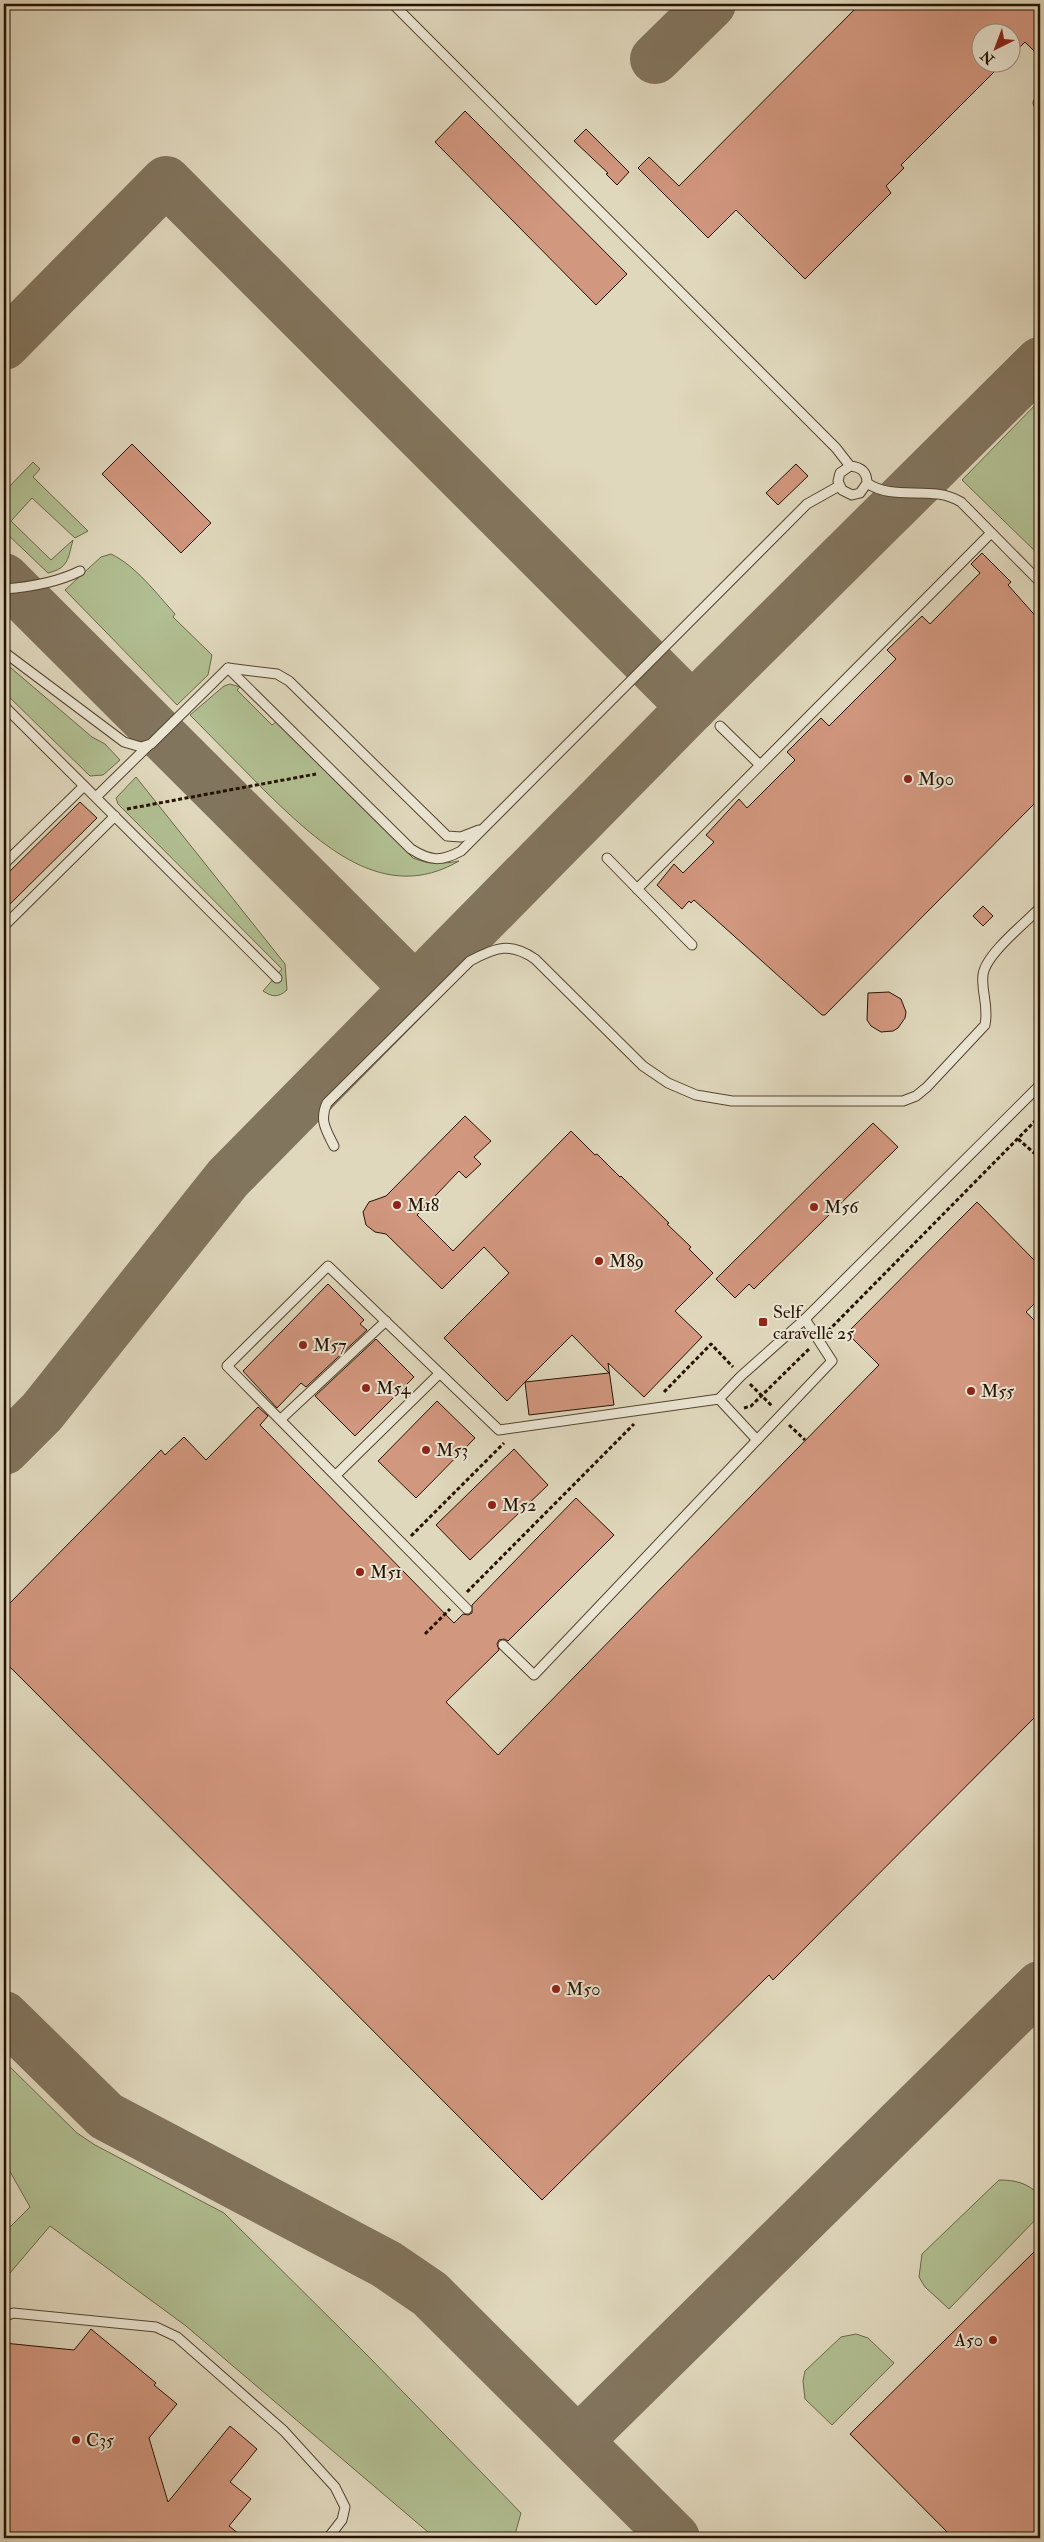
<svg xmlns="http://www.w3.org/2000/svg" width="1044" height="2542" viewBox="0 0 1044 2542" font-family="'IM FELL Double Pica',serif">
  <rect width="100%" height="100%" fill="#e0d8bd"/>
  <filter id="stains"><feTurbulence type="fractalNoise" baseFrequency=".004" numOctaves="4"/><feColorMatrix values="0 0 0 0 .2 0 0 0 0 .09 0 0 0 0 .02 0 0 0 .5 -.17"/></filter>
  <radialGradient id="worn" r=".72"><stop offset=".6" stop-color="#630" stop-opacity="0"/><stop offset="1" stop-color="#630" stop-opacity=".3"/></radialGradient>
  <g fill="#b1bf92" stroke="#6b6849">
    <polygon points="1040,400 1040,556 962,480"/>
    <path d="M33,462L40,469L33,477L88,531L75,538L32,498L11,521L51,560L73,540C68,558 69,568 48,573L4,531V492Z"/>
    <path d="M111,554C136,566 156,593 175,614L173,617L212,655L208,675L177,705L65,590L101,557Z"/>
    <polygon points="4,662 92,737 105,744 120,760 103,775 90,776 4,692"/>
    <path d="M230,684L240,687L237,690L272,725L276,722L413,858C430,865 442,864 459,861C384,905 320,844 268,794C242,768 216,741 190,715L224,686Z"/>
    <path d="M136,777L285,964L287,990C278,998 272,997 263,991L282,969L118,804L116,798Z"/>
    <polygon points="4,2061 77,2133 95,2145 224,2213 367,2355 521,2513 514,2538 435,2538 186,2326 50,2226 4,2280 4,2233 30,2207 4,2161"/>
    <path d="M999,2180C1016,2180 1027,2183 1040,2195V2215L949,2309L925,2287L919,2277L922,2254Z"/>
    <polygon points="856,2334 868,2338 894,2363 832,2425 805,2399 803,2381 805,2371 841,2337"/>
  </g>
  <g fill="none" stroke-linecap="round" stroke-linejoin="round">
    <g stroke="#82755e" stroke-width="50">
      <polyline points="655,59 711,4"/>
      <polyline points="4,345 166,181 692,707"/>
      <polyline points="4,578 415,988"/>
      <polyline points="4,1450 42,1412 228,1178 692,707 1040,362"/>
      <polyline points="4,2016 106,2116 386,2264 430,2294 675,2538"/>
      <polyline points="578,2441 1040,1986"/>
    </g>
  </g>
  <g fill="#d2977f" stroke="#251200" fill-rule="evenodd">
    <polygon points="860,4 1040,4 1040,57 1025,42 1012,55 1012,32 982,32 982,62 1004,62 901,165 904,168 886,186 891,193 805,279 736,210 708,238 638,168 649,157 679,186"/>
    <polygon points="465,111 627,274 596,305 435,142"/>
    <polygon points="586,129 629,172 617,185 606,174 608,173 574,141"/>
    <polygon points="132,444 211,523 181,553 102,474"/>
    <polygon points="796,464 808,476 778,505 766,493"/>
    <polygon points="982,553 1011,582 1008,585 1040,621 1040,798 825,1015 822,1015 694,900 691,903 689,901 682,909 657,885 674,864 683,873 714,842 706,835 739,799 747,808 795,760 787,752 821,718 829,726 896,659 887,650 922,616 930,624 980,573 971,564"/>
    <polygon points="80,802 97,818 4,910 4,877"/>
    <polygon points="983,906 993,916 983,926 973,916"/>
    <polygon points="889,992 901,999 906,1012 905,1018 898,1028 893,1031 881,1032 871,1026 867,1020 868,993"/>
    <path d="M465,1116L491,1141L474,1157L481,1164L466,1178L459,1171L417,1215L453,1251L571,1131L595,1155L597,1154L620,1177L621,1176L669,1223L667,1224L691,1247L689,1249L713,1273L675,1311L702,1337L644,1397L608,1363L614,1405L529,1415L525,1382L507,1401L444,1338L509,1273L484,1247L442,1289L386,1234L375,1232L366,1225L363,1212L369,1202L386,1196ZM572,1335L609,1373L525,1382Z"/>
    <polygon points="873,1123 898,1147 754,1289 749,1284 735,1298 716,1279"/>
    <polygon points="977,1202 1040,1266 1040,1298 1026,1312 1040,1326 1040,1712 773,1980 769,1975 542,2200 4,1661 4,1609 161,1450 165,1455 184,1437 206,1460 258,1407 268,1416 260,1425 454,1623 463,1614 468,1615 472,1613 472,1605 576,1498 614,1535 508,1641 504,1639 499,1640 497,1644 499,1650 446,1702 498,1755 879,1365 847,1333"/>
    <polygon points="328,1284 364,1320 360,1324 367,1330 306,1387 301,1383 277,1408 243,1371"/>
    <polygon points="376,1339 414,1377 355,1436 315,1396"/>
    <polygon points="437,1401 475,1438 416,1498 378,1461"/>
    <polygon points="514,1449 548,1485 470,1560 436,1525"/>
    <polygon points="1040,2246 1040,2538 953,2538 850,2434"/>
    <polygon points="91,2329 156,2383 154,2385 177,2404 149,2438 168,2502 230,2426 257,2449 230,2482 251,2499 229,2526 244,2538 4,2538 4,2343 74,2350"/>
  </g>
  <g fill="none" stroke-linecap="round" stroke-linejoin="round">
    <defs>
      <g id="lane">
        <path d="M393,4L836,448L850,466C861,467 867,472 867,483L860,493L852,495L842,490L838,481L840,473L850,466"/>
        <polyline points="1040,101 1038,103 1040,105"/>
        <path d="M867,483C894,502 932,484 961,502L1040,582"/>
        <path d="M4,589C31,587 56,583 80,571"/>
        <polyline points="4,652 124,742 141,747 151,744 228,668 277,674 289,681 447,836 461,837 479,830"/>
        <path d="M228,668L411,849C430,861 441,862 461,851L807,504L839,486"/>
        <polyline points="4,706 277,978"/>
        <polyline points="720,726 760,765"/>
        <polyline points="96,797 149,745"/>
        <polyline points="607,858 692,945"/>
        <polyline points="4,864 84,786"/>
        <polyline points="637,889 991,533"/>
        <polyline points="4,926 115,816"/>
        <path d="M334,1146C326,1130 319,1120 327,1103L470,961C496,947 510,942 535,959L643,1066L668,1083L696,1095L732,1101H903L916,1096L927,1087L985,1025C989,1005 981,992 983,975C985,955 1025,923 1040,908"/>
        <polyline points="719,1399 741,1376 805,1319 1040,1085"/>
        <polyline points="281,1419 386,1321"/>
        <polyline points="757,1440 832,1361 805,1319"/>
        <polyline points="336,1475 439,1374"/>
        <polyline points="467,1609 227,1366 328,1266 499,1430 719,1399 757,1440 534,1675 503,1645"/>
        <polyline points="4,2317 13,2313 156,2327 177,2337 284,2431 335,2487 345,2507 342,2520 328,2538"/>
      </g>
    </defs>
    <use href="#lane" stroke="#54442f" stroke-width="11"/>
    <g stroke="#251200" stroke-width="3" stroke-dasharray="4 2.5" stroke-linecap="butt">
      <polyline points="127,809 316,774"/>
      <polyline points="1018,1139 1040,1158"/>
      <polyline points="828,1331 1040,1116"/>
      <polyline points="750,1384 772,1406"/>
      <polyline points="664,1392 711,1344 733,1367"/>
      <polyline points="744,1408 751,1406 809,1349"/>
      <polyline points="789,1425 805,1440"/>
      <polyline points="411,1536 504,1443"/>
      <polyline points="467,1592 634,1424"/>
      <polyline points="425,1634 450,1609"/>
    </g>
    <use href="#lane" stroke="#ebe6d4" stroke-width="9"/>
  </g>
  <g fill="#8f2418" stroke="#ebe6d4" stroke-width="2">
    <circle cx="908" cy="779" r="5"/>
    <circle cx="397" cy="1205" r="5"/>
    <circle cx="814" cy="1207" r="5"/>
    <circle cx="599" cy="1261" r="5"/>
    <rect x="758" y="1317" width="10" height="10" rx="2.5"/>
    <circle cx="303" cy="1345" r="5"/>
    <circle cx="366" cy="1388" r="5"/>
    <circle cx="971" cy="1391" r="5"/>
    <circle cx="426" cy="1450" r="5"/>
    <circle cx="492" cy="1505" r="5"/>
    <circle cx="360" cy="1572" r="5"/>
    <circle cx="556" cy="1989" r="5"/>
    <circle cx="993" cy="2340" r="5"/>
    <circle cx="76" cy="2440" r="5"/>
  </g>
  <g text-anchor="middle" stroke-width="4" stroke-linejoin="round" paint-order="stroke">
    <g font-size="18" fill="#251200" stroke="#ebe6d4" text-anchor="start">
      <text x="918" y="785">M90</text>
      <text x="407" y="1211">M18</text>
      <text x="824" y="1213">M56</text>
      <text x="609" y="1267">M89</text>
      <text x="773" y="1318">Self<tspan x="773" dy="21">caravelle 25</tspan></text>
      <text x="313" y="1351">M57</text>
      <text x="376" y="1394">M54</text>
      <text x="981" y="1397">M55</text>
      <text x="436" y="1456">M53</text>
      <text x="502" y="1511">M52</text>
      <text x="370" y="1578">M51</text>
      <text x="566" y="1995">M50</text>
      <text x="983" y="2346" text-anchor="end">A50</text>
      <text x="86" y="2446">C35</text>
    </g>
  </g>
  <rect width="1044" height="2542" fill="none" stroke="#e0d8bd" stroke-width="20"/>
  <rect x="5" y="5" width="1034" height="2532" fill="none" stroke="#251200" stroke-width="2.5"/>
  <rect x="10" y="10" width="1024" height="2522" fill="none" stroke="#251200"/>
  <g transform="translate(996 48) rotate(222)"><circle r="24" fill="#ebe6d4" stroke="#9c917f"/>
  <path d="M0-4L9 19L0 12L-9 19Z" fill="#8f2418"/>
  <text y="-8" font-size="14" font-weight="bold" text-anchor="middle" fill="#251200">N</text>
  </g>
  <rect width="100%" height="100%" filter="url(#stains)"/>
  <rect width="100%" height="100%" fill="url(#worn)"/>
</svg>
